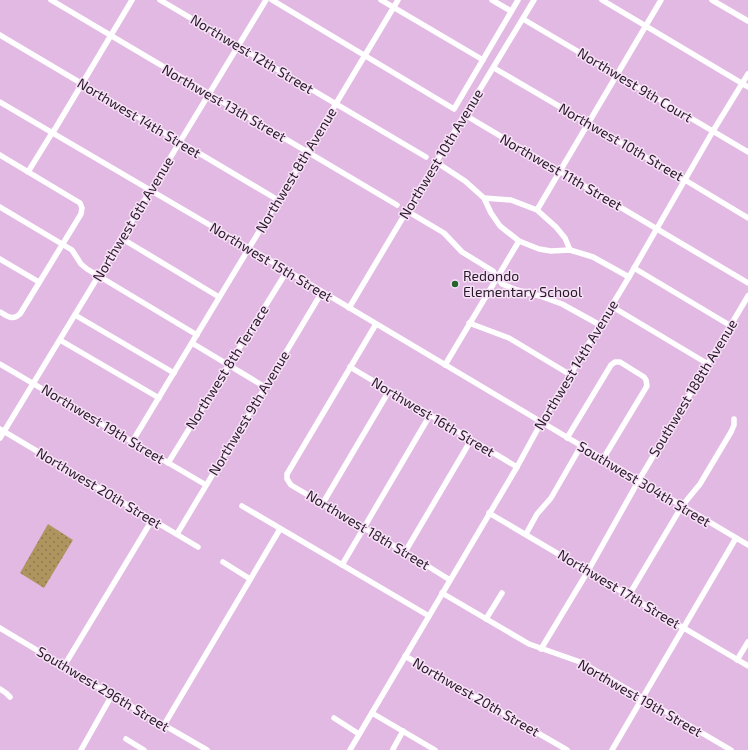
<svg xmlns="http://www.w3.org/2000/svg" width="748" height="750" viewBox="0 0 748 750" font-family="'Exo 2',sans-serif">
  <defs>
    <pattern id="grass-dots" width="8" height="8" patternUnits="userSpaceOnUse"><rect width="8" height="8" fill="#ae9560"/><path d="M2 2h.1M6 6h.1" fill="none" stroke="#8e794f" stroke-width="1.8" stroke-linecap="round"/></pattern>
  </defs>
  <rect width="100%" height="100%" fill="#e2b9e3"/>
  <polygon fill="url(#grass-dots)" points="48,524 73,540 44,588 20,573"/>
  <g fill="none" stroke-linecap="round" stroke-linejoin="round">
    <g stroke="#fff" stroke-width="5.5">
      <polyline points="51,0 397,205"/>
      <polyline points="160,0 426,157"/>
      <polyline points="272,0 454,109 518,0"/>
      <polyline points="381,0 483,60"/>
      <polyline points="492,0 511,11"/>
      <polyline points="602,0 748,87"/>
      <polyline points="712,0 748,21"/>
      <polyline points="523,19 748,152"/>
      <polyline points="0,35 278,200"/>
      <polyline points="494,68 685,180 748,218"/>
      <polyline points="0,102 249,248 748,545"/>
      <polyline points="465,115 748,283"/>
      <path d="M0,155L80,203L82,208L81,214L20,314C12,321 8,316 0,312"/>
      <polyline points="436,162 465,181 484,198 491,213 500,226 519,241 539,249 551,251 570,250 593,257 629,277"/>
      <polyline points="28,172 52,133 55,129 132,0"/>
      <polyline points="484,198 511,200 537,210 556,227 565,238 570,250"/>
      <polyline points="0,207 72,250 81,264 87,269 197,335"/>
      <polyline points="537,210 661,0"/>
      <polyline points="407,211 444,233 462,252 493,271 502,284 517,290 540,296 562,304 600,325"/>
      <polyline points="121,238 219,297"/>
      <polyline points="0,259 39,282"/>
      <polyline points="634,268 731,326"/>
      <polyline points="611,306 708,364"/>
      <polyline points="349,308 436,162 534,0"/>
      <polyline points="75,315 174,373"/>
      <polyline points="469,323 509,338 569,374"/>
      <polyline points="376,324 287,474 287,479 291,485 405,552 450,580"/>
      <polyline points="60,340 159,398"/>
      <polyline points="192,343 265,387"/>
      <polyline points="0,364 206,485"/>
      <polyline points="445,365 519,241"/>
      <polyline points="350,367 517,467"/>
      <polyline points="0,429 198,547"/>
      <polyline points="0,438 266,0"/>
      <polyline points="567,438 611,365 615,362 620,362 644,377 646,380 647,386 603,459"/>
      <polyline points="132,442 307,152 398,0"/>
      <polyline points="168,463 287,271"/>
      <polyline points="323,503 389,391"/>
      <polyline points="242,506 429,616"/>
      <polyline points="489,513 748,666"/>
      <polyline points="177,534 322,292"/>
      <polyline points="526,534 537,514 551,498 581,446"/>
      <polyline points="405,552 471,440"/>
      <polyline points="223,562 250,579"/>
      <polyline points="342,565 430,415"/>
      <polyline points="442,593 529,644 583,663 731,750"/>
      <polyline points="629,595 682,506 700,484 731,432 734,425 734,419"/>
      <polyline points="486,619 502,593"/>
      <polyline points="0,628 112,695 207,750"/>
      <polyline points="541,649 588,571 639,480 748,296"/>
      <polyline points="405,656 567,750"/>
      <polyline points="737,660 748,642"/>
      <polyline points="64,666 152,520"/>
      <polyline points="0,689 6,693 10,697"/>
      <polyline points="372,713 435,750"/>
      <polyline points="334,718 359,734"/>
      <polyline points="164,725 280,529"/>
      <polyline points="126,739 144,750"/>
      <polyline points="393,749 403,731"/>
      <polyline points="81,750 112,695"/>
      <polyline points="350,750 517,467 541,423 629,277 713,131 748,74"/>
      <polyline points="612,750 736,538"/>
    </g>
  </g>
  <circle fill="#27652e" stroke="#f7e2f7" stroke-width="1.5" cx="455" cy="284" r="4"/>
  <g text-anchor="middle" stroke-width="3" stroke-linejoin="round" paint-order="stroke">
    <g font-size="14" fill="#271827" stroke="#f7e2f7">
      <text transform="translate(252 54) rotate(31)" y="5">Northwest 12th Street</text>
      <text transform="translate(635 85) rotate(31)" y="5">Northwest 9th Court</text>
      <text transform="translate(224 103) rotate(30)" y="5">Northwest 13th Street</text>
      <text transform="translate(139 118) rotate(31)" y="5">Northwest 14th Street</text>
      <text transform="translate(621 142) rotate(30)" y="5">Northwest 10th Street</text>
      <text transform="translate(441 154) rotate(-59)" y="5">Northwest 10th Avenue</text>
      <text transform="translate(296 170) rotate(-59)" y="5">Northwest 8th Avenue</text>
      <text transform="translate(561 172) rotate(30)" y="5">Northwest 11th Street</text>
      <text transform="translate(133 219) rotate(-59)" y="5">Northwest 6th Avenue</text>
      <text transform="translate(271 262) rotate(31)" y="5">Northwest 15th Street</text>
      <text transform="translate(576 365) rotate(-59)" y="5">Northwest 14th Avenue</text>
      <text transform="translate(227 367) rotate(-58)" y="5">Northwest 8th Terrace</text>
      <text transform="translate(693 388) rotate(-59)" y="5">Southwest 188th Avenue</text>
      <text transform="translate(249 413) rotate(-59)" y="5">Northwest 9th Avenue</text>
      <text transform="translate(433 417) rotate(31)" y="5">Northwest 16th Street</text>
      <text transform="translate(103 424) rotate(31)" y="5">Northwest 19th Street</text>
      <text transform="translate(644 484) rotate(31)" y="5">Southwest 304th Street</text>
      <text transform="translate(99 488) rotate(31)" y="5">Northwest 20th Street</text>
      <text transform="translate(368 530) rotate(31)" y="5">Northwest 18th Street</text>
      <text transform="translate(619 589) rotate(31)" y="5">Northwest 17th Street</text>
      <text transform="translate(103 689) rotate(31)" y="5">Southwest 296th Street</text>
      <text transform="translate(476 697) rotate(30)" y="5">Northwest 20th Street</text>
      <text transform="translate(640 698) rotate(30)" y="5">Northwest 19th Street</text>
    </g>
    <g font-size="14" fill="#271827" stroke="#f7e2f7" text-anchor="start">
      <text x="463" y="281">Redondo<tspan x="463" dy="16">Elementary School</tspan></text>
    </g>
  </g>
</svg>
